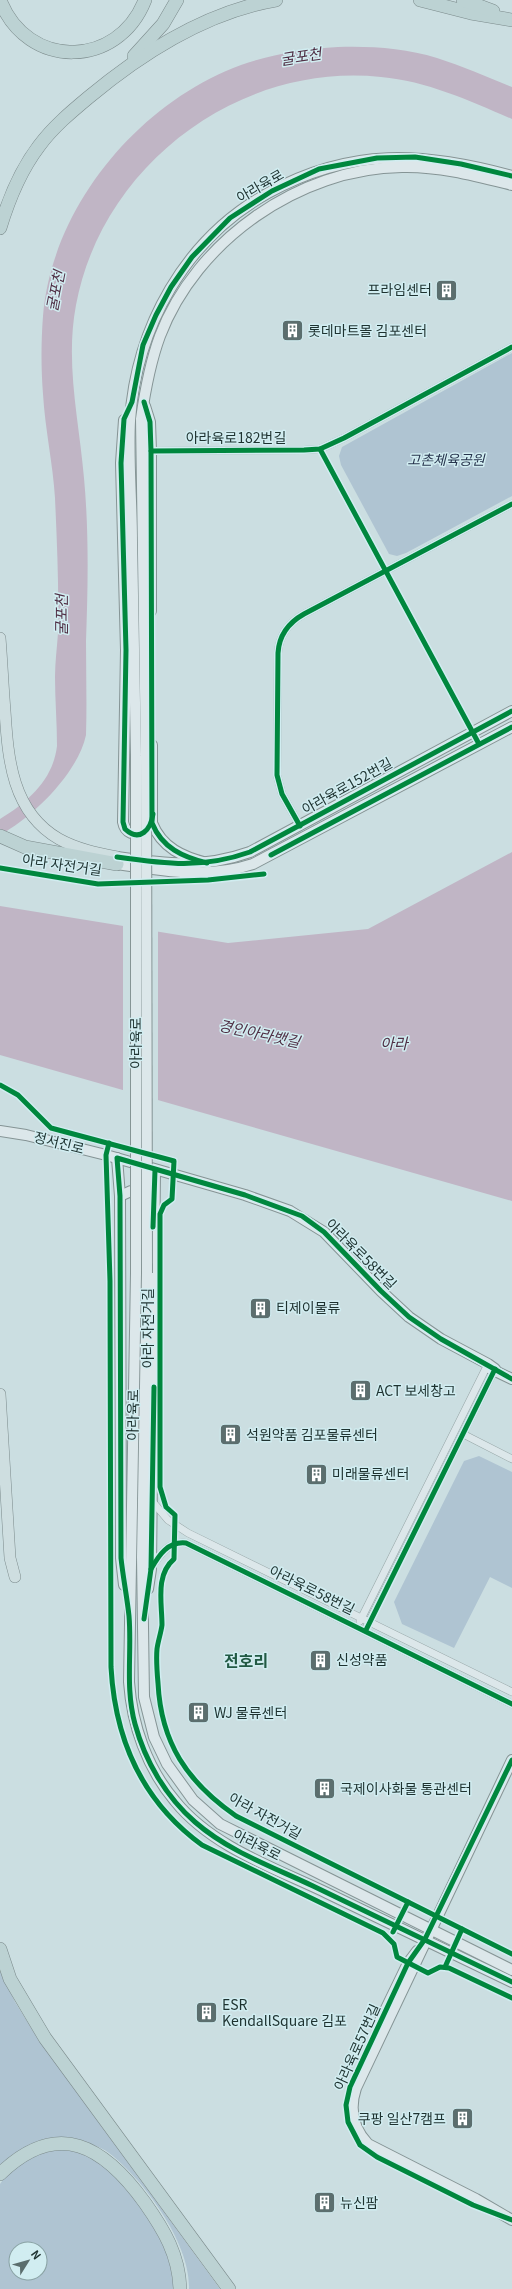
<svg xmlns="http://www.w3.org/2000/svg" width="512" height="2289" viewBox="0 0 512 2289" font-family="Georgia,'Noto Sans KR',serif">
  <rect width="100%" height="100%" fill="#cbdee1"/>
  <g fill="#afc4d2" fill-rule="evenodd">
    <polygon points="512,353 512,496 406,553 397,556 389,554 341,465 339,456 342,447"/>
    <polygon points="479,1456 512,1472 512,1588 490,1577 454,1648 402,1624 394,1602 464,1461"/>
    <path d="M0,1970L15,2002L38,2039L220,2289H189C191,2244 144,2180 109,2153C100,2146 87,2143 75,2140L0,2168Z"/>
    <path d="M61,2149L85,2152L106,2164L159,2226L177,2289H0V2184L11,2169L28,2156ZM16,2249H40V2273H16Z"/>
  </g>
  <g fill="#c0b5c5">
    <path d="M338,47C371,46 405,48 437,58C462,66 487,77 512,87V119C470,101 427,81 381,77C239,62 102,165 76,305C65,363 79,420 84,478C89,532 88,587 86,641C86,672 87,704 86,735C78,773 33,817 0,835V819C28,802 53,780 57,746C57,723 55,700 55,677C55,662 57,648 58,633C59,588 57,543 55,498C53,464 45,429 43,394C41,369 41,342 43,316C52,207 138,103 241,65C272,54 305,49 338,47Z"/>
    <polygon points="512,852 512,1201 0,1055 0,906 228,943 368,929"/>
  </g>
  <polygon fill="#cbdee1" points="123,924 158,929 158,1102 123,1092"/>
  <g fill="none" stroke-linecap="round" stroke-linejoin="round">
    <defs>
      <g id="street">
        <polyline points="151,451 304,450 320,449 344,438 512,347"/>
        <path d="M300,826L282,794L277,775L278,653C279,635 288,623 304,614L512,504"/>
        <polyline points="463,1434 512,1459"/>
        <polyline points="152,1501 168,1520 188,1533 512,1692"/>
        <path d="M152,1567C160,1554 169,1541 186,1543L512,1704"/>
        <polyline points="360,1621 488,1364"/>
        <polyline points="367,1626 495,1369"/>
      </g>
      <g id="secondary">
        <polyline points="145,406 150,422 151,451 151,611"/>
        <path d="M124,420L121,463L126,650L123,822C125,833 134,836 144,832"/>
        <path d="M152,745V823C162,848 183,857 207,863"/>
        <path d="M146,755L141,419C145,391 150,363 160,336C196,241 299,168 402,167C439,166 476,176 512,185"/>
        <path d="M136,756C134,684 133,613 132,542C132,502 128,461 130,421C136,327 185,239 268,193C351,147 424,152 512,176"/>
        <path d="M117,857C166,864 202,869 250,852L512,711"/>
        <path d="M117,864C164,871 208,879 253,864L512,727"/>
        <polyline points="0,1131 26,1135 106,1155 245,1195 290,1211 324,1232 381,1291 409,1317 441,1339 488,1364 495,1369"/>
        <polyline points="117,1158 120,1196 121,1558 124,1585"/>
        <polyline points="120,1196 131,1191 153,1196"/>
        <path d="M136,1273L129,1682C132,1725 147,1768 175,1801C212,1847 275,1868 327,1893C388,1922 450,1952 512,1982"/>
        <polyline points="147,1273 142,1557 144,1697 154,1737 167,1764 193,1800 220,1824 512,1970"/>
        <polyline points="489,1368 512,1379"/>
        <polyline points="148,1589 151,1569 155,1170"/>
        <path d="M512,1760L356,2088C349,2109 353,2128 368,2144L476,2199L512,2220"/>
        <polyline points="378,2025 408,1963 417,1951"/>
      </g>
      <g id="primary">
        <path d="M0,638C2,662 3,687 5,711C8,759 12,812 59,839C77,849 97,853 117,857"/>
        <polyline points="0,1394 10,1558 15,1577"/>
      </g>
      <g id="highway">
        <path d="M0,0C27,70 118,69 145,0"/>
        <polyline points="420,0 471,13 512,20"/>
        <polyline points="463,0 493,11"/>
        <polyline points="134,56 163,24 177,0"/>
        <path d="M0,228C9,198 20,171 39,146C53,127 71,112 89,97C143,52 206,12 276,0"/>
        <polyline points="0,836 25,847 117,864"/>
        <polyline points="0,1949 10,1979 45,2038 229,2289"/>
        <path d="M0,2174C58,2118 104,2146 145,2203C164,2230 179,2255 180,2289"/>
      </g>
    </defs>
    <use href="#street" stroke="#95a4a5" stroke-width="8"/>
    <use href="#secondary" stroke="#859495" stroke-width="12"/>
    <use href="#primary" stroke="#7b8a8b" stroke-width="12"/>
    <use href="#highway" stroke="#7b8a8b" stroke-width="14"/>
    <use href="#street" stroke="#dce7ea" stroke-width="7"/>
    <use href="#secondary" stroke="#dce7ea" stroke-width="10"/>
    <use href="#primary" stroke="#cedee0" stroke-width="11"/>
    <use href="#highway" stroke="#bcd2d3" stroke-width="13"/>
    <defs>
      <g id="secondary-bridge">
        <polyline points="146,755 147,1273"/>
        <polyline points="136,756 136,1273"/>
      </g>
    </defs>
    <use href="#secondary-bridge" stroke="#859495" stroke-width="12" stroke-linecap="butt"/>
    <use href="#secondary-bridge" stroke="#dce7ea" stroke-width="10"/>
    <defs>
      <g id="cycleway">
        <path d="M144,402L150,422L151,451L152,823C162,848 183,857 207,863"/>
        <polyline points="320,449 479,744"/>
        <polyline points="151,451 304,450 320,449 344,438 512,347"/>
        <path d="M153,814C151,829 140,843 125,829L123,822L126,650L121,463L124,419L132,402L143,345L156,315L171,287L192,257L230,218L272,191L319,169L377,158L415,157L461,164L512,176"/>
        <path d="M300,826L282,794L277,775L278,653C279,635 288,623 304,614L512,504"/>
        <polyline points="271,855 512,727"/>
        <path d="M117,857C166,864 202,869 250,852L512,711"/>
        <polyline points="0,868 98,884 208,880 264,874"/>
        <path d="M0,1085L18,1095L51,1128L174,1161L172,1199L164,1205L160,1214V1487L166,1507L175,1515L174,1559C155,1575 162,1603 162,1625C161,1633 158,1641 157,1649C156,1660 157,1672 158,1683C161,1743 187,1782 236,1816L408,1902"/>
        <path d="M109,1143L106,1155L110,1281L111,1667C115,1740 143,1802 202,1845L383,1933L394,1944L397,1957L428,1973L440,1967L449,1968L512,1998"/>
        <polyline points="153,1227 155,1170"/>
        <path d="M512,1379L441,1339L409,1317L381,1291L324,1232L302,1216L245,1195L117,1158L120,1196L121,1558C123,1577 127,1597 129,1616C132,1652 125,1688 135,1724C145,1761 166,1797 195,1822C228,1851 273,1867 313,1886C379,1918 446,1950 512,1982"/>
        <path d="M151,1569C159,1555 168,1541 186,1543L512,1704"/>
        <polyline points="144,1619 151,1569 154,1387"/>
        <polyline points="366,1630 495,1369"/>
        <polyline points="512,1760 425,1939 408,1963 350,2087 346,2105 348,2122 360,2145 377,2157 473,2205 512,2220"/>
        <polyline points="462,1929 512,1954"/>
        <polyline points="393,1932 408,1902 462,1929 445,1967"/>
      </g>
    </defs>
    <use href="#cycleway" stroke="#d1edf1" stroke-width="8"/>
    <use href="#cycleway" stroke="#00873e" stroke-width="5"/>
  </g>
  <defs>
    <symbol id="building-square" viewBox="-11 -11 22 22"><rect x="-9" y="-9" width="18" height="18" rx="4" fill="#5b6e6e" stroke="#d1edf1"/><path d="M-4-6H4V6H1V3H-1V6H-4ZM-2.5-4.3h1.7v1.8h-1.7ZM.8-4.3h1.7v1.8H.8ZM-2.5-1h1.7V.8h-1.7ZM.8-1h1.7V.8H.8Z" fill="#fff"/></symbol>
  </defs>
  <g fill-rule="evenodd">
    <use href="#building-square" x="434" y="278" width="25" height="25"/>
    <use href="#building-square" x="280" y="318" width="25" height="25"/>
    <use href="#building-square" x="248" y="1296" width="25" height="25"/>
    <use href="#building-square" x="348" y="1378" width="25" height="25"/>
    <use href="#building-square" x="218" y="1422" width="25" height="25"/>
    <use href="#building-square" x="304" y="1462" width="25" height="25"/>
    <use href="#building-square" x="308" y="1648" width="25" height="25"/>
    <use href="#building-square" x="186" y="1700" width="25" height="25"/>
    <use href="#building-square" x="312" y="1776" width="25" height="25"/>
    <use href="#building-square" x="194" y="2000" width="25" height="25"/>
    <use href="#building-square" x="450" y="2106" width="25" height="25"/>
    <use href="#building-square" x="312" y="2190" width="25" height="25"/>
  </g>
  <g text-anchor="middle" stroke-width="3" stroke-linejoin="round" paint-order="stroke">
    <g font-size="14" fill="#1e3230" stroke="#d1edf1">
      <text transform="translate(260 186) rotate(-30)" y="5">아라육로</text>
      <text x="236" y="443">아라육로182번길</text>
      <text transform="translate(347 786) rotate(-29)" y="5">아라육로152번길</text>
      <text transform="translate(62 865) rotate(8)" y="5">아라 자전거길</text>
      <text transform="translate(136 1043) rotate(-90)" y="5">아라육로</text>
      <text transform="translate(59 1143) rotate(14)" y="5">정서진로</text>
      <text transform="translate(361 1254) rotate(45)" y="5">아라육로58번길</text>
      <text transform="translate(148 1328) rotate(-90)" y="5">아라 자전거길</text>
      <text transform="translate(133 1415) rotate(-89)" y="5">아라육로</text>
      <text transform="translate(312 1590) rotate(26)" y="5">아라육로58번길</text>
      <text transform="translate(265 1816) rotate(29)" y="5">아라 자전거길</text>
      <text transform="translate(257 1845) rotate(27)" y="5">아라육로</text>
      <text transform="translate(357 2047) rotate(-66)" y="5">아라육로57번길</text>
    </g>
    <g font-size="14" fill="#1e3230" stroke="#d1edf1" text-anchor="start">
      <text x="432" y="295" text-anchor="end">프라임센터</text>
      <text x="308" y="336">롯데마트몰 김포센터</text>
      <text x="276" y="1313">티제이물류</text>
      <text x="376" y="1396">ACT 보세창고</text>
      <text x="246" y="1440">석원약품 김포물류센터</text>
      <text x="332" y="1479">미래물류센터</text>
      <text x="336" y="1665">신성약품</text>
      <text x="214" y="1718">WJ 물류센터</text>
      <text x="340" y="1794">국제이사화물 통관센터</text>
      <text x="222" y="2010">ESR<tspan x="222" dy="16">KendallSquare 김포</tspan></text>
      <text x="446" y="2124" text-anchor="end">쿠팡 일산7캠프</text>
      <text x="340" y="2208">뉴신팜</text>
    </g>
    <g font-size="14" font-style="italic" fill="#27344d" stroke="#d1edf1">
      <text x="446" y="465">고촌체육공원</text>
    </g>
    <g font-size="15" font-style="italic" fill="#502f45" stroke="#d1edf1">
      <text transform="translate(301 57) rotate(-9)" y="5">굴포천</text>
      <text transform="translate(56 291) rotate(-79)" y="5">굴포천</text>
      <text transform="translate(62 615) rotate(-90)" y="5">굴포천</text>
      <text transform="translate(259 1034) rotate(12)" y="5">경인아라뱃길</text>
      <text x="394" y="1049">아라</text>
    </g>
    <g font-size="16" font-weight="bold" fill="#225a44" stroke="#d1edf1">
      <text x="246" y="1667">전호리</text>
    </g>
  </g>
  <g transform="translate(28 2261) rotate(53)"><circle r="19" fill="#d1edf1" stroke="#89a2a4"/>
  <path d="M0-3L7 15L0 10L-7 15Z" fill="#5b6e6e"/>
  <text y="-6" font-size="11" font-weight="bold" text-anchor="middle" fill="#1e3230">N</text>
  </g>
</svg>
